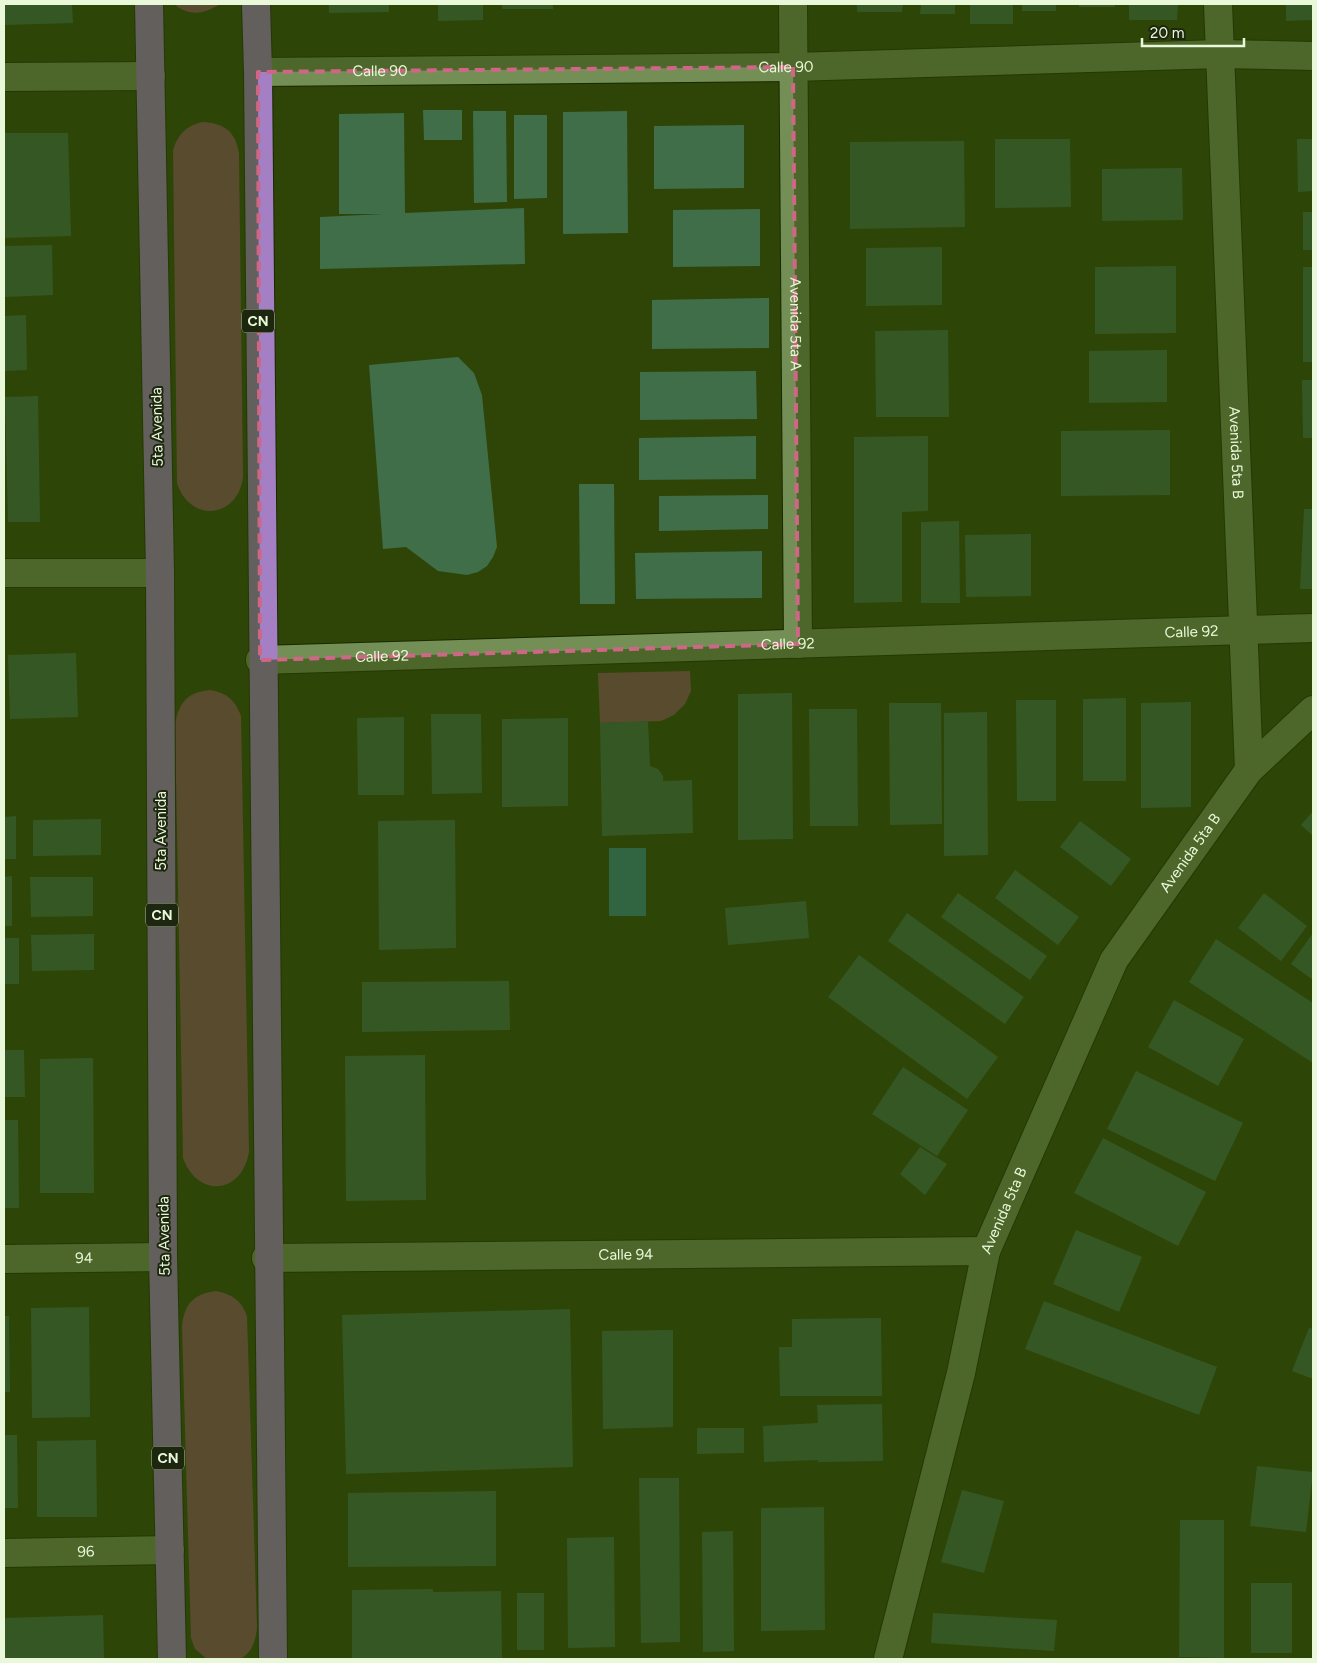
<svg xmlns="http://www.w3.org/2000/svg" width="1317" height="1663" viewBox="0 0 1317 1663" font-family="Figtree,sans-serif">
  <rect width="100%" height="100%" fill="#2e4507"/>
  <g fill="#8d535d">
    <path d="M174,4H220C205,14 189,17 174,4Z"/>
    <path d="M202,122C224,123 235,131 239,153L243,477C238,518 190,524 177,483L173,150C178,134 186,126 202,122Z"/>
    <polygon points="690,671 691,691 685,704 674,715 661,721 600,723 598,673"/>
    <path d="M210,690C227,693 235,700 241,716L249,1152C242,1194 198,1199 183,1158L175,724C179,702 188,692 210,690Z"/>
    <path d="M215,1291C232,1294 241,1300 247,1316L257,1627C256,1640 252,1653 240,1659H207L195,1649L191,1638L182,1326C184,1304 194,1294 215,1291Z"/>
  </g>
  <rect fill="#378b85" x="609" y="848" width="37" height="68"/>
  <g fill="#3f6e48">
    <polygon points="4,4 72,4 73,23 4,25"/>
    <polygon points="329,4 389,4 389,12 329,13"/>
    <polygon points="438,4 483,4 483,20 438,21"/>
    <rect x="502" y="4" width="51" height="5"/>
    <polygon points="857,4 903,4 902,12 857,12"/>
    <polygon points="921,4 955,4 955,14 920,14"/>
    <rect x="970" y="4" width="43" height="20"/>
    <rect x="1022" y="4" width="34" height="7"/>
    <rect x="1079" y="4" width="36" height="3"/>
    <polygon points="1129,4 1178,4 1177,20 1129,20"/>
    <polygon points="1286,4 1313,4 1313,20 1286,21"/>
    <polygon points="423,110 462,110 462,140 424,140"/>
    <polygon points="473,111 506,111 507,202 474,203"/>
    <polygon points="627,111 628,233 563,234 563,112"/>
    <polygon points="404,113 405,213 524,208 525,264 320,269 320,217 383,214 339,214 339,114"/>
    <polygon points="514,115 547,115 547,198 514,199"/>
    <polygon points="744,125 744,188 654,189 654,126"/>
    <polygon points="4,133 68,133 71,236 4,238"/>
    <polygon points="995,139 1070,139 1071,207 995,208"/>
    <polygon points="1297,139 1313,139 1313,191 1298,192"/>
    <polygon points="964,141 965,227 850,229 850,142"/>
    <polygon points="1182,168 1183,220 1102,221 1102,169"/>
    <polygon points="760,209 760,266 673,267 673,210"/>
    <rect x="1303" y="212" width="10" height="38"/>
    <polygon points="52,245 53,295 4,297 4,246"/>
    <polygon points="942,247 942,305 866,306 866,248"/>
    <polygon points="1176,266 1176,333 1095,334 1095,267"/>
    <rect x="1303" y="267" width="10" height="95"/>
    <polygon points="769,298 769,348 652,349 652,300"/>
    <polygon points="26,315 27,370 4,371 4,316"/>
    <polygon points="948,330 949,417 876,417 875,331"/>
    <polygon points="1167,350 1167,402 1089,403 1089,351"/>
    <polygon points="458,357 474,373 482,395 497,547 493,557 487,566 478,572 467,575 438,571 406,547 383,549 369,365"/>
    <polygon points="756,371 757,419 640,420 640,372"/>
    <polygon points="1302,380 1313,380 1313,438 1303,438"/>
    <polygon points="38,396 40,522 8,522 5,397"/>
    <polygon points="1170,430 1170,495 1061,496 1061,431"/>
    <polygon points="756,436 756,479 639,480 639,438"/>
    <polygon points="928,436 928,511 902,512 902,602 854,603 854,437"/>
    <polygon points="579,484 614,484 615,604 580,604"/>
    <polygon points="768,495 768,529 659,531 659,496"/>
    <polygon points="1304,509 1313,509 1313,589 1300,589"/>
    <polygon points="959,521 960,603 921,603 921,522"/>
    <polygon points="1031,534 1031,596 966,597 965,535"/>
    <polygon points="762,551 762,598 636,599 635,553"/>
    <polygon points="76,653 78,717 10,719 8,655"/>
    <polygon points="792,693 793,839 738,840 738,694"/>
    <polygon points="1126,698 1126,781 1083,781 1083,699"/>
    <polygon points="1016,700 1056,700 1056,801 1017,801"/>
    <polygon points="1191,702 1191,807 1141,808 1141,703"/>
    <polygon points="889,703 941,703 942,824 890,825"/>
    <polygon points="809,709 857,709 858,826 810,826"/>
    <polygon points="987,712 988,855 944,856 944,713"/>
    <polygon points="431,714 481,714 482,793 432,794"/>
    <polygon points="404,717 404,795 358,795 357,718"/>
    <polygon points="568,718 568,806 502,807 502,719"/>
    <polygon points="648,721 650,766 658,769 663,776 663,781 692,780 693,833 602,836 600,723"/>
    <polygon points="1313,811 1313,836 1301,825"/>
    <polygon points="16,816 16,859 4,859 4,817"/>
    <polygon points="101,819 101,855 33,856 33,820"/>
    <polygon points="455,820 456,948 379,950 378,821"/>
    <polygon points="1080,821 1131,859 1111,886 1060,847"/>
    <polygon points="1015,870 1079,917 1058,945 995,898"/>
    <polygon points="12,876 12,926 4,926 4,877"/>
    <polygon points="30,877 93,877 93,916 31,917"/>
    <polygon points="958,893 1047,956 1030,980 941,917"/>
    <polygon points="1264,893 1307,926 1281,961 1238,928"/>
    <polygon points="806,901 809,938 728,945 725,908"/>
    <polygon points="907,913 1024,997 1005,1024 888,941"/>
    <polygon points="1313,933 1313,980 1291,964"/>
    <polygon points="94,934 94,970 32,971 31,935"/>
    <rect x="4" y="938" width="15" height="46"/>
    <polygon points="1216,939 1313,1003 1313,1063 1189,982"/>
    <polygon points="859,955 998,1057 967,1099 828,997"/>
    <polygon points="509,981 510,1030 362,1032 362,982"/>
    <polygon points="1174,1000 1244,1039 1218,1086 1148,1047"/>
    <polygon points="4,1050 24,1050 25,1097 4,1097"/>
    <polygon points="425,1055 426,1200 346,1201 345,1056"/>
    <polygon points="93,1058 94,1193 40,1193 40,1059"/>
    <polygon points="903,1067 968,1110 937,1156 872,1114"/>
    <polygon points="1136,1071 1243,1123 1215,1181 1107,1129"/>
    <polygon points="4,1120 18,1120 19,1208 4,1208"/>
    <polygon points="1103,1138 1206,1192 1178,1246 1074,1193"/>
    <polygon points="920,1147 947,1164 925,1195 900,1174"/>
    <polygon points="1076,1230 1142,1257 1119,1312 1053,1284"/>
    <polygon points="1044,1301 1217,1367 1199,1415 1025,1349"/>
    <polygon points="89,1307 90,1417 32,1418 31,1308"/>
    <polygon points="570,1309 573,1467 346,1474 342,1315"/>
    <polygon points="4,1316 9,1316 10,1392 4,1392"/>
    <polygon points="881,1318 882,1396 780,1396 779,1347 792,1347 792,1319"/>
    <polygon points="1309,1328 1313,1329 1313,1379 1292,1371"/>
    <polygon points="673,1330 673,1427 603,1429 602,1331"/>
    <polygon points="882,1404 883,1461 818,1462 818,1460 764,1462 763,1426 818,1423 817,1405"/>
    <polygon points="697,1428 744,1428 744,1453 697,1454"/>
    <polygon points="4,1435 17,1435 18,1508 4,1508"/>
    <polygon points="96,1440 97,1517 37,1517 37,1441"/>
    <polygon points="1257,1466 1313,1472 1306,1532 1250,1526"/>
    <polygon points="639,1478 679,1478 680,1642 641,1643"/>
    <polygon points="962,1490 1004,1501 984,1573 941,1562"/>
    <polygon points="496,1491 496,1566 348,1567 348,1493"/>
    <polygon points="824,1507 825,1630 761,1631 761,1508"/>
    <polygon points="1180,1520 1224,1520 1224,1658 1179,1657"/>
    <polygon points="733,1531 734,1651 703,1652 702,1532"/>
    <polygon points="614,1537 615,1647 568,1648 567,1538"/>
    <rect x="1251" y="1583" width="41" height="70"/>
    <polygon points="433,1589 433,1592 501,1591 502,1658 352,1659 352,1590"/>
    <rect x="517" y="1593" width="27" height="57"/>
    <polygon points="933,1613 1057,1620 1054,1651 931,1643"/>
    <polygon points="103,1615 104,1659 4,1659 4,1618"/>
  </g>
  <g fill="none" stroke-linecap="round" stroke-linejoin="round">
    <defs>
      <g id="minor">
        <path id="s1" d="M793,4L798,644"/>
        <path id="s2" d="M1218,4L1249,770"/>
        <path id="s3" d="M258,72L793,67L1220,54L1313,56"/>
        <polyline points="4,77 151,76"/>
        <polyline points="4,573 160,573"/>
        <path id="s4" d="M260,660L1313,628"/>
        <path id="s5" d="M266,1258L986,1251"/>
        <path id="s6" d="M4,1259L163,1257"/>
        <path id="s7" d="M4,1553L170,1550"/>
        <path id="s8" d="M888,1659L961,1373L986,1251L1114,960L1249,770L1313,710"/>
      </g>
      <g id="highway">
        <polyline points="149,4 160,573 163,1257 172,1659"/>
        <path d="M256,4L258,72C259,601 263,1130 273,1659"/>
      </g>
    </defs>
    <use href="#minor" stroke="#192900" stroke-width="30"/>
    <use href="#highway" stroke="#192900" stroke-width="30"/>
    <use href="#minor" stroke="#748f55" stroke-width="28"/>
    <use href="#highway" stroke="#a47fc3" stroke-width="28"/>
  </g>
  <path d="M0 0H1317V1663H0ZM793,67L798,644L260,660L258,72Z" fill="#2e4507" fill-opacity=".55" fill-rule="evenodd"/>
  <path fill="none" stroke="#d06687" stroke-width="4" stroke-dasharray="10 6" stroke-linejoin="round" d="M793,67L798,644L260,660L258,72Z"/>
  <g text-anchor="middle" stroke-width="4" stroke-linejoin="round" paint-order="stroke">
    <g fill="#1d270f" stroke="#acb99c" stroke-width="1">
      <rect x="242" y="309.5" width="32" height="23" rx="4"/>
      <rect x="146" y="903.5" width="32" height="23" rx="4"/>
      <rect x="152" y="1446.5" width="32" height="23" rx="4"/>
    </g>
    <g font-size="14" font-weight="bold" fill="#e9f8d9">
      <text x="258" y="326">CN</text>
      <text x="162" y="920">CN</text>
      <text x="168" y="1463">CN</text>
    </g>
    <g font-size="15" fill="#e9f8d9" stroke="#1d270f">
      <text dy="5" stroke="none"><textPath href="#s3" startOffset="528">Calle 90</textPath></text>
      <text dy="5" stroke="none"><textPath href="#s3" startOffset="122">Calle 90</textPath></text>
      <text dy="5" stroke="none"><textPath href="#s1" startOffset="320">Avenida 5ta A</textPath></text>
      <text transform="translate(157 427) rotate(-91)" y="5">5ta Avenida</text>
      <text dy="5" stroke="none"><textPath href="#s2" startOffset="449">Avenida 5ta B</textPath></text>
      <text dy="5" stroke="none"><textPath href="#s4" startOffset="932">Calle 92</textPath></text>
      <text dy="5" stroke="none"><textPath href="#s4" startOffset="528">Calle 92</textPath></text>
      <text dy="5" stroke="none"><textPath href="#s4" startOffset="122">Calle 92</textPath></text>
      <text transform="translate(161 831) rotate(-90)" y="5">5ta Avenida</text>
      <text dy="5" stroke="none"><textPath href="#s8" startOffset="869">Avenida 5ta B</textPath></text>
      <text dy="5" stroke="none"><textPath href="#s8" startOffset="464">Avenida 5ta B</textPath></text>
      <text transform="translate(164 1236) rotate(-91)" y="5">5ta Avenida</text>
      <text dy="5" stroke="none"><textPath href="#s5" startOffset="360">Calle 94</textPath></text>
      <text dy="5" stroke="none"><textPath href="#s6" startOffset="80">94</textPath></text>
      <text dy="5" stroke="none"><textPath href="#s7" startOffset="82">96</textPath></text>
    </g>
  </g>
  <rect width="1317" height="1663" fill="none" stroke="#e9f8d9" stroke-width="10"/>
  <path d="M1142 38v8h102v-8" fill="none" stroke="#e9f8d9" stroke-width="2.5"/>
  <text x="1150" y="38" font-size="15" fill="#e9f8d9" stroke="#1d270f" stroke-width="4" paint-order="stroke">20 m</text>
</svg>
